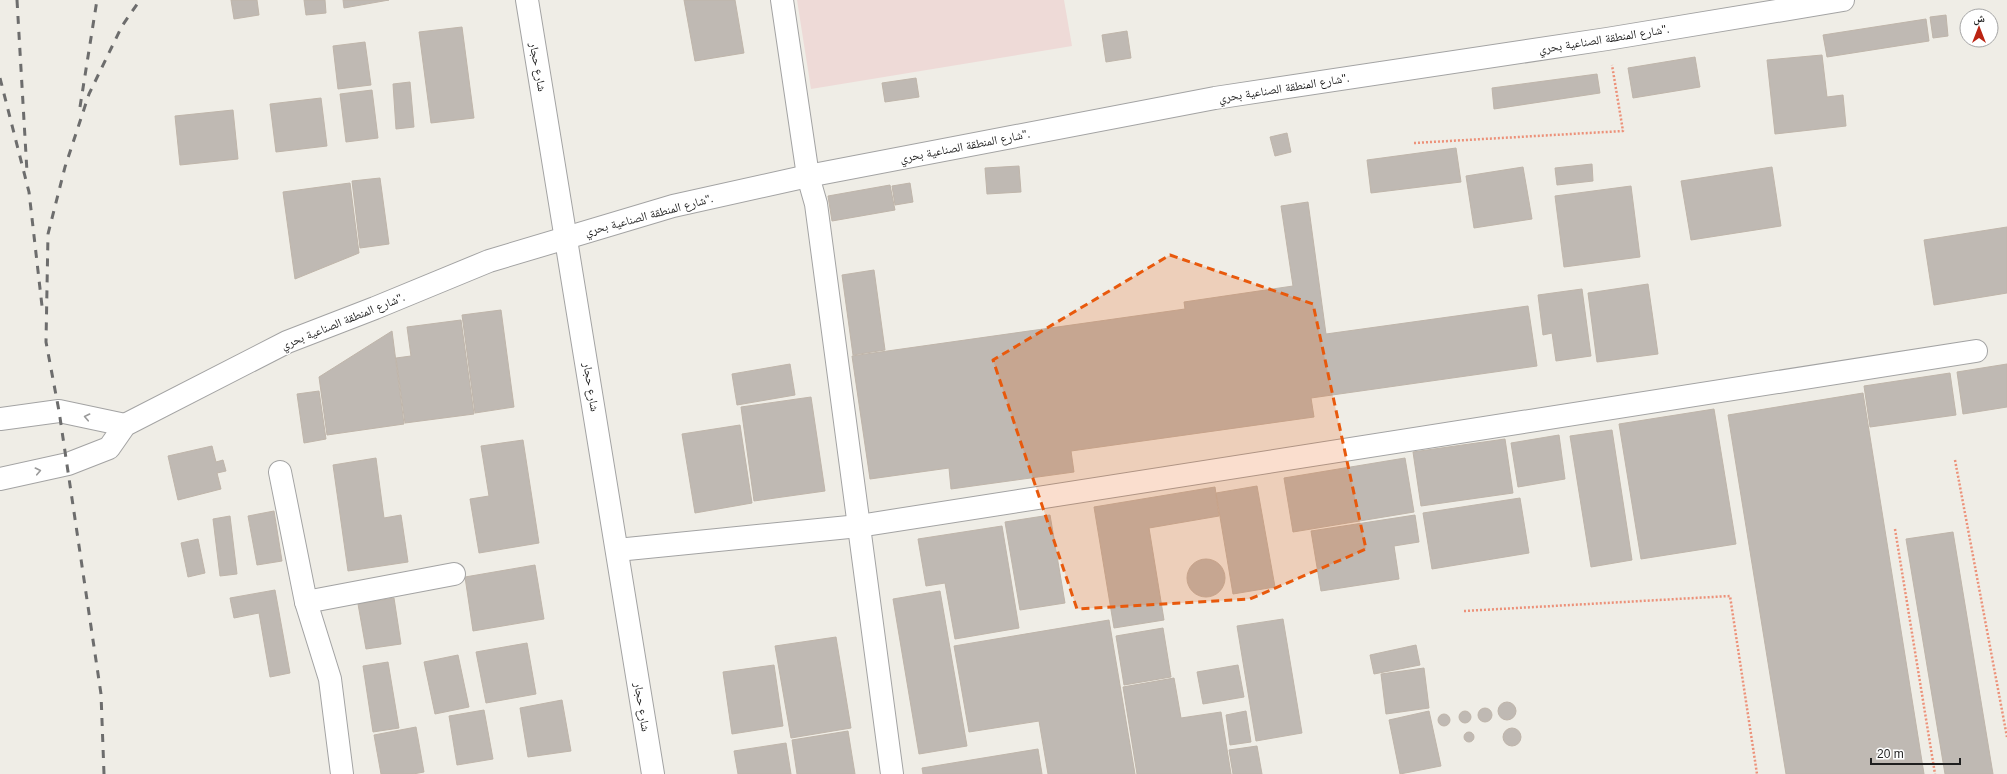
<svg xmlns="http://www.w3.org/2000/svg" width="2007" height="774" viewBox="0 0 2007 774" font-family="Arial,'Noto Naskh Arabic',sans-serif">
  <rect width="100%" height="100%" fill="#efede6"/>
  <polygon fill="#eedad7" points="797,0 1064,0 1072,46 811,89"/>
  <g fill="#bfb9b3" stroke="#bfb5aa">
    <polygon points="231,0 257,0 259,15 234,19"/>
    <polygon points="304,0 325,0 326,13 306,15"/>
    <polygon points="343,0 389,0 344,8"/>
    <polygon points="684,0 735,0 744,53 695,61"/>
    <polygon points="1946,15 1948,36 1933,38 1930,17"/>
    <polygon points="1926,19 1929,41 1827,57 1823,35"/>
    <polygon points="462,27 474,118 431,123 419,32"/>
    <polygon points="1127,31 1131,58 1106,62 1102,35"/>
    <polygon points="365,42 371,85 338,89 333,46"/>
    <polygon points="1822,55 1827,97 1843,95 1846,126 1775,134 1767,60"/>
    <polygon points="1695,57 1700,87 1633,98 1628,68"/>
    <polygon points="1597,74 1600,93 1494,109 1492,88"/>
    <polygon points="916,78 919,97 885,102 882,83"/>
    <polygon points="410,82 414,127 396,129 393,84"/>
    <polygon points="372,90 378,138 346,142 340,94"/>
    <polygon points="321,98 327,146 276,152 270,104"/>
    <polygon points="233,110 238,159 180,165 175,116"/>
    <polygon points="1287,133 1291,152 1275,156 1270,137"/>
    <polygon points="1456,148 1461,182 1371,193 1367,160"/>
    <polygon points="1592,164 1593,181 1557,185 1555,168"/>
    <polygon points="1019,166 1021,192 987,194 985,168"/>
    <polygon points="1523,167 1532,219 1474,228 1466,176"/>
    <polygon points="1772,167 1781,226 1691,240 1681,181"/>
    <polygon points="380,178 389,244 360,248 352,181"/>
    <polygon points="350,183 359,253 295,279 283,192"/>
    <polygon points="910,183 913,202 895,205 892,186"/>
    <polygon points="890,185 895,210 832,221 828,196"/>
    <polygon points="1631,186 1640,257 1564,267 1555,196"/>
    <polygon points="1308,202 1326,334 1528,306 1537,366 1311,398 1314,417 1071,451 1074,472 951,489 949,468 870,479 852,356 1185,309 1184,302 1293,286 1281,206"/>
    <polygon points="2007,227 2007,293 1934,305 1924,240"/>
    <polygon points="874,270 885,350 853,355 842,275"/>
    <polygon points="1648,284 1658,354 1597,362 1588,293"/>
    <polygon points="1582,289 1591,356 1556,361 1552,333 1543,335 1538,295"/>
    <polygon points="501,310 514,407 475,413 462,315"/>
    <polygon points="461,320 474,414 405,423 396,358 411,356 407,327"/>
    <polygon points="392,331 404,424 327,435 319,377"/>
    <polygon points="790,364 795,395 737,405 732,374"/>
    <polygon points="2007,364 2007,407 1963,414 1957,372"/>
    <polygon points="1950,373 1956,415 1870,427 1864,386"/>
    <polygon points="319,391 326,439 304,443 297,394"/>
    <polygon points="1863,393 1924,774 1786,774 1728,415"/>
    <polygon points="811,397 825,491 754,501 741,407"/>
    <polygon points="1714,409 1736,544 1641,559 1619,424"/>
    <polygon points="740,425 752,503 695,513 682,434"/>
    <polygon points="1612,430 1632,560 1591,567 1570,436"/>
    <polygon points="1559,435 1565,479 1518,487 1511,443"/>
    <polygon points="1505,439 1513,493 1421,506 1413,452"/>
    <polygon points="523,440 539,543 479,553 470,499 489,496 481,446"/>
    <polygon points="212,446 216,462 223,460 226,471 217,473 221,489 178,500 168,456"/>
    <polygon points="376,458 384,518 401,515 408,562 348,571 333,465"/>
    <polygon points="1405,458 1414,512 1293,532 1284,478"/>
    <polygon points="1257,486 1275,587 1233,594 1216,493"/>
    <polygon points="1215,487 1219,516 1149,528 1164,620 1114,628 1094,507"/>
    <polygon points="1520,498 1529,553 1432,569 1423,513"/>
    <polygon points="274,511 282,561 257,565 248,516"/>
    <polygon points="1050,515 1065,603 1020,610 1005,522"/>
    <polygon points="1415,515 1419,542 1394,546 1399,579 1321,591 1311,531"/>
    <polygon points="230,516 237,574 220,576 213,519"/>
    <polygon points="1002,526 1019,628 955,639 945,583 926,586 918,539"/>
    <polygon points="1953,532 1993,774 1945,774 1906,539"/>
    <polygon points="198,539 205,573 188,577 181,543"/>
    <circle cx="1206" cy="578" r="19"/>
    <polygon points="535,565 544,619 473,631 465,577"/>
    <polygon points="275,590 290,673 270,677 259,613 234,618 230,598"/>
    <polygon points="940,591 967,746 919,754 893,599"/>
    <polygon points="394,598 401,644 366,649 358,604"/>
    <polygon points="1283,619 1302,733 1256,741 1237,626"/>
    <polygon points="1109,620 1135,774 1048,774 1039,721 969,732 954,646"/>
    <polygon points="1163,628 1171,677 1124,685 1116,636"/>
    <polygon points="836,637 851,728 791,738 775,646"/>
    <polygon points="527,643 536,694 486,703 476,652"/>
    <polygon points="1416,645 1420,665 1374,674 1370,655"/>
    <polygon points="458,655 469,707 435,714 424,662"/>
    <polygon points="388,662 399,728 373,732 363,666"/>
    <polygon points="774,665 783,726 732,734 723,672"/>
    <polygon points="1238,665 1244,697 1203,704 1197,672"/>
    <polygon points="1424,668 1429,708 1386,714 1381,674"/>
    <polygon points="1174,678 1181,718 1221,712 1231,774 1137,774 1123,687"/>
    <polygon points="562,700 571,751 528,757 520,708"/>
    <circle cx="1507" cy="711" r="9"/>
    <circle cx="1485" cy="715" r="7"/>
    <polygon points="484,710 493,759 457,765 449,716"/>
    <circle cx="1465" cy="717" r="6"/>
    <polygon points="1246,711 1251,742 1230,745 1226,715"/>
    <polygon points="1429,711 1441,766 1400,774 1389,720"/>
    <circle cx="1444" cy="720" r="6"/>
    <polygon points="416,727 424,772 413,774 381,774 374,735"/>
    <circle cx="1512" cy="737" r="9"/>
    <polygon points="848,731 855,774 797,774 792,740"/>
    <circle cx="1469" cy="737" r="5"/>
    <polygon points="786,743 791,774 738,774 734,751"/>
    <polygon points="1257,746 1262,774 1233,774 1229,750"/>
    <polygon points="1038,749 1042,774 923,774 922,768"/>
  </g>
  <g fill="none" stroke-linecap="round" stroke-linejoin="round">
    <defs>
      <g id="minor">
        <polyline points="527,0 653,774"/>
        <polyline points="782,0 808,176 816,204 892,774"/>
        <polyline points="0,419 59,411 125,425"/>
        <polyline points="280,472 306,602 330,679 342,774"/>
        <polyline points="0,479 68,464 109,448 125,425 287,342 375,308 489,261 673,206 808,176 1215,98 1607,39 1843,0"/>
        <polyline points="617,550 859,526 1976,351"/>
        <polyline points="306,602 454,574"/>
      </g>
    </defs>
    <use href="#minor" stroke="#a3a3a3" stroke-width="24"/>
    <g stroke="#ec9179" stroke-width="2.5" stroke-dasharray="2 2" stroke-linecap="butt">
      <polyline points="1414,143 1623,131 1612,65"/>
      <polyline points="1955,460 2007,737"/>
      <polyline points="1895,529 1935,774"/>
      <polyline points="1464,611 1730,596 1757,774"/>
    </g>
    <use href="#minor" stroke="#fff" stroke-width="22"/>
    <g stroke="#6d6d6d" stroke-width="3" stroke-dasharray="8 8" stroke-linecap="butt">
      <polyline points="17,0 27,172"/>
      <polyline points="0,78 29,192 42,306"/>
      <polyline points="80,107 97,0"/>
      <polyline points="104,774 101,694 59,411 46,342 48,234 65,167 89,94 122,26 140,0"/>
    </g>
  </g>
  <defs><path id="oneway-chevron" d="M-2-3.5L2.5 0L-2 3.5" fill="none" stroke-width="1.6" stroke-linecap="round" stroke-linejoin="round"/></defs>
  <g stroke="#9a9a9a">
    <use href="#oneway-chevron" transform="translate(87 417) rotate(-168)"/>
    <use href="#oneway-chevron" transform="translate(38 471) rotate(-12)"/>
  </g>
  <path fill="#e8590c" fill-opacity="0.2" stroke="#e8590c" stroke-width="3" stroke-dasharray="8 5" stroke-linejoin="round" d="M1170,255L1313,304L1366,549L1250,599L1077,609L993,360Z"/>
  <g text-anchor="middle" stroke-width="3" stroke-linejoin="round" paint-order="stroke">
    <g font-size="12" fill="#1f1f1f" stroke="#fff">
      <text transform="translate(1604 39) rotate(-9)" y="4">شارع المنطقة الصناعية بحري".</text>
      <text transform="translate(538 67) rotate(80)" y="4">شارع حجار</text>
      <text transform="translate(1284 88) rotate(-9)" y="4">شارع المنطقة الصناعية بحري".</text>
      <text transform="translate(965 146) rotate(-11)" y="4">شارع المنطقة الصناعية بحري".</text>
      <text transform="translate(649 215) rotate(-15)" y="4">شارع المنطقة الصناعية بحري".</text>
      <text transform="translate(343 321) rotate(-22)" y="4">شارع المنطقة الصناعية بحري".</text>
      <text transform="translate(591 387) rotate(81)" y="4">شارع حجار</text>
      <text transform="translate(642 707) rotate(81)" y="4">شارع حجار</text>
    </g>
  </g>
  <g transform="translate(1979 28)"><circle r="19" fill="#ffffff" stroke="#a5a5a5"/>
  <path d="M0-3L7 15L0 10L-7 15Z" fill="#bb2413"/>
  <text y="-6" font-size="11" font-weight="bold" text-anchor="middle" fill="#1f1f1f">ش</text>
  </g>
  <path d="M1871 758v6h89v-6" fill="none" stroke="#1f1f1f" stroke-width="2"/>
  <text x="1877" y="758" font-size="12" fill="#1f1f1f" stroke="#ffffff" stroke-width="3" paint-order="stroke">20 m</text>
</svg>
